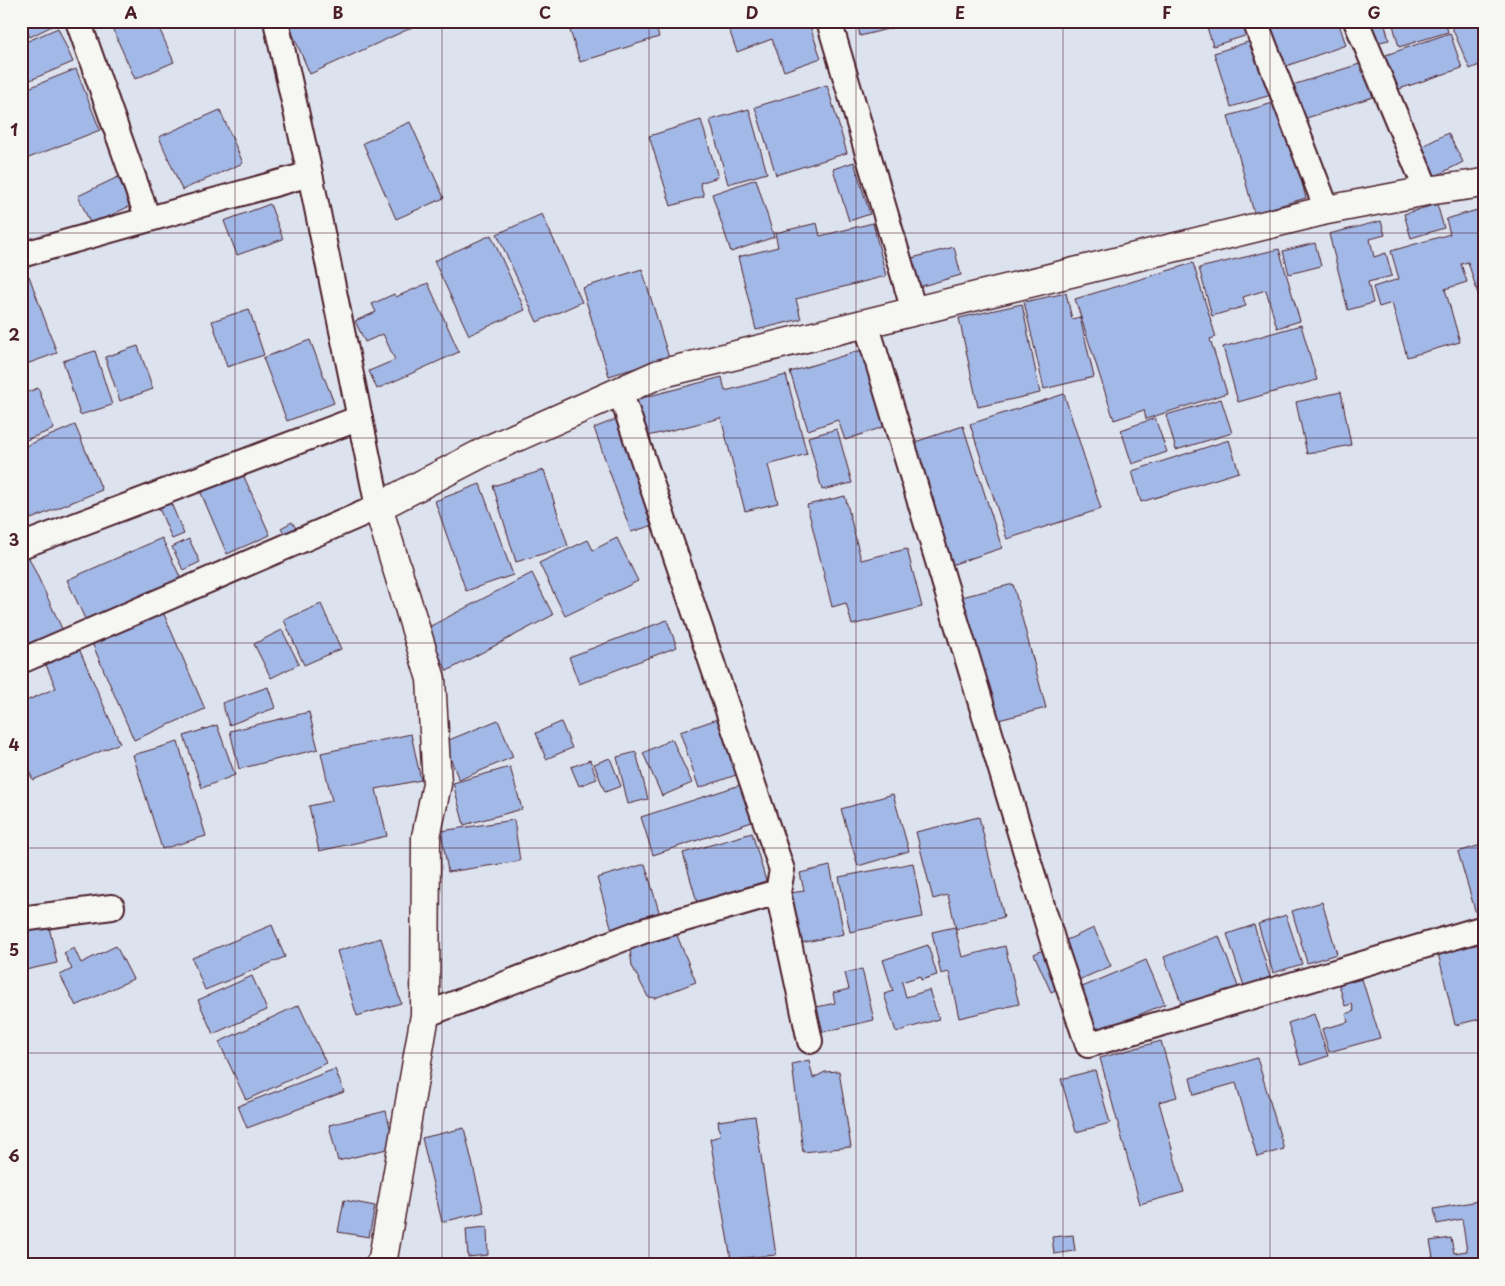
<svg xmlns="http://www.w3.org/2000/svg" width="1505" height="1286" viewBox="0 0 1505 1286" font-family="'Playpen Sans',sans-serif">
  <rect width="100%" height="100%" fill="#dde3ee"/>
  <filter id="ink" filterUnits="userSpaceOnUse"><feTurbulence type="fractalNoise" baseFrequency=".02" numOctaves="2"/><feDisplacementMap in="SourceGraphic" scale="10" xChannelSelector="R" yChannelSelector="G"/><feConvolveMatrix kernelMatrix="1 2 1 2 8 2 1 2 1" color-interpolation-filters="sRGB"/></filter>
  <g filter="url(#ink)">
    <g fill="#a2b8e6" stroke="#4a1f2b">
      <polygon points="22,21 62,21 30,37"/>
      <polygon points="109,21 156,21 174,62 135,79"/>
      <polygon points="287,21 408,21 411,28 310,74"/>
      <polygon points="567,21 654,21 659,37 580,62"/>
      <polygon points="726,21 808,21 821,58 784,71 772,39 737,52"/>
      <polygon points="857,21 919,21 860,36"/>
      <polygon points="1205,21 1247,21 1251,34 1213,46"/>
      <polygon points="1258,21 1338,21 1346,45 1275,70"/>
      <polygon points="1364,21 1384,21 1389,40 1375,43"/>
      <polygon points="1398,21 1445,21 1448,32 1399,47 1393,25 1399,24"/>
      <polygon points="1449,21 1484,21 1484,63 1470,69"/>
      <polygon points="58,28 73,62 21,84 21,44"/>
      <polygon points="1450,33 1462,68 1393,91 1377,58"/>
      <polygon points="1254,40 1271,95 1231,107 1214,53"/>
      <polygon points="1366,62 1376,96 1297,121 1286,87"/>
      <polygon points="76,69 100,130 21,161 21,91"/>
      <polygon points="827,85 847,153 776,175 755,107"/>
      <polygon points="1280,101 1306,198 1254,213 1228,116"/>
      <polygon points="749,109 767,173 728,184 710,120"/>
      <polygon points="220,110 243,163 182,190 159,137"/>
      <polygon points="701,120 718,177 700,183 704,196 671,206 649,136"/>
      <polygon points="410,122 444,198 396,219 363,143"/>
      <polygon points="1448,133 1463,162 1432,178 1417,149"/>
      <polygon points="854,162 870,214 849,221 833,169"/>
      <polygon points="118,177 132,205 91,225 78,196"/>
      <polygon points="756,179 774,237 731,252 712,194"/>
      <polygon points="270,204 283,239 237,255 224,221"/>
      <polygon points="1437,204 1444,228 1411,238 1404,214"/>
      <polygon points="1484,208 1484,292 1478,294 1468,262 1461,264 1467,282 1445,289 1460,342 1407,357 1392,303 1379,307 1373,287 1399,279 1391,251 1450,234 1446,219"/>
      <polygon points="542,214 582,302 537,322 497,234"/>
      <polygon points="1381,221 1385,235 1370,239 1374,257 1386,253 1392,276 1368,282 1373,303 1348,310 1329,234"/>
      <polygon points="817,223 820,236 873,223 886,276 796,299 801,319 756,330 738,257 778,247 775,233"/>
      <polygon points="491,235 525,310 469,335 434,261"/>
      <polygon points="1315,243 1321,266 1289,274 1283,251"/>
      <polygon points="954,247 961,275 915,288 908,259"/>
      <polygon points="1279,249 1300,321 1277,328 1266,290 1243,297 1246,306 1212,316 1199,268"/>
      <polygon points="1193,263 1216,337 1210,339 1227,393 1146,419 1144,410 1114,420 1075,299"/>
      <polygon points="642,269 669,358 609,376 582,288"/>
      <polygon points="29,276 57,353 21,366 21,279"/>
      <polygon points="428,283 459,352 377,389 369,371 395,360 383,334 365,342 355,321 376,312 372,304 394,294 396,297"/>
      <polygon points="1066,293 1072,319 1080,317 1094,377 1044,389 1024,302"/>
      <polygon points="1022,304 1040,393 978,407 959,318"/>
      <polygon points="249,309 264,355 227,367 212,321"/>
      <polygon points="1301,325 1317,380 1238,402 1223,347"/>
      <polygon points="310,340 334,403 287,421 263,358"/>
      <polygon points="138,346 153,389 120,401 105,357"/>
      <polygon points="865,349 889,425 845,440 838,420 808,430 790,372"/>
      <polygon points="95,351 112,405 80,415 63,361"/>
      <polygon points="21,374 25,385 21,386"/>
      <polygon points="786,375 807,454 768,465 778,503 745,511 721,418 644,437 634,400 722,377 725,391"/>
      <polygon points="38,388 54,429 21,442 21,395"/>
      <polygon points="1341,392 1351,445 1307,454 1296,402"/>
      <polygon points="1064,394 1101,509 1007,539 970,424"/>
      <polygon points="1221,399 1232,433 1176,450 1166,415"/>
      <polygon points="619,418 657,524 631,532 594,428"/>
      <polygon points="1155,418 1167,452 1132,464 1121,430"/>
      <polygon points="75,425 102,490 31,519 21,495 21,448"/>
      <polygon points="963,426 1002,548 942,568 903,446"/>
      <polygon points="837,429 852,483 822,490 808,437"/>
      <polygon points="1229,440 1239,472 1141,502 1132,471"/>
      <polygon points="237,461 270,535 227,554 195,479"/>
      <polygon points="544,470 568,546 516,562 493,486"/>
      <polygon points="480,484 513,575 466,591 435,501"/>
      <polygon points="168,496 184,534 172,539 156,501"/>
      <polygon points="845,496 861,560 907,549 922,607 852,625 846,603 832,607 807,505"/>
      <polygon points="292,522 297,530 286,536 281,528"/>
      <polygon points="162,538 181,579 86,621 67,580"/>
      <polygon points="617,538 638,581 565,616 539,563 588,540 593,550"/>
      <polygon points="189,539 200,562 183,570 172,547"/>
      <polygon points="24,547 64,633 30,648 21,629 21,548"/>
      <polygon points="532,573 553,615 447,671 425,629"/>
      <polygon points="1013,584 1046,708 975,726 942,602"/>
      <polygon points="321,604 341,649 304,665 284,620"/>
      <polygon points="163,612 205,709 134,740 92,643"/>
      <polygon points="667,620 677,647 579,684 569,657"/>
      <polygon points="282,630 299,664 271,678 254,644"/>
      <polygon points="77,644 120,743 33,780 21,754 21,703 56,688 43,658"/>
      <polygon points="268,687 275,708 229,725 222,703"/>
      <polygon points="309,712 318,749 239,769 230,731"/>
      <polygon points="720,718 739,774 699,788 680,732"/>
      <polygon points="498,720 513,757 459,780 444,742"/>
      <polygon points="561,722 572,748 546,759 536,733"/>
      <polygon points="217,725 235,775 202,788 184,736"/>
      <polygon points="411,734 421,780 376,789 387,836 319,851 309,806 332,801 321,753"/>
      <polygon points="672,739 692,783 662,796 643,753"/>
      <polygon points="178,742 206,836 162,849 133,755"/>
      <polygon points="636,752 648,799 628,804 617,757"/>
      <polygon points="610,758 621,786 605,792 594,764"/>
      <polygon points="590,760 597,779 579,786 571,767"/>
      <polygon points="510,767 522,809 464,825 453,783"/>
      <polygon points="740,785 752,822 653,855 641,817"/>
      <polygon points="893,794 909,851 858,866 841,809"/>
      <polygon points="979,817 1004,917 956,929 948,895 933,899 916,832"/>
      <polygon points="514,820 520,861 448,872 441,831"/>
      <polygon points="752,833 766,881 697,902 683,853"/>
      <polygon points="1484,844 1484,923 1479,924 1458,852"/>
      <polygon points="913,863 923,917 850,932 839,877"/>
      <polygon points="645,864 660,915 612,930 597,878"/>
      <polygon points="830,866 844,934 801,943 790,893 804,891 800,873"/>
      <polygon points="1322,902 1337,954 1307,963 1292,911"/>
      <polygon points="1286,915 1302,964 1273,973 1258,924"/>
      <polygon points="48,922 57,963 21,971 21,928"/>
      <polygon points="272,925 285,957 205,990 192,958"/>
      <polygon points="1254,925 1270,977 1244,986 1227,934"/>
      <polygon points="955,927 962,957 1005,946 1019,1004 959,1018 949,972 941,974 932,932"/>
      <polygon points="1094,928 1111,966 1051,992 1034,954"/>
      <polygon points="676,933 696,982 655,998 648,997 632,966 630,950"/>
      <polygon points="1219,936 1239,989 1184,1010 1164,957"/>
      <polygon points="381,938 401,1003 357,1016 337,951"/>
      <polygon points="1484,943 1484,1018 1455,1025 1438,953"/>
      <polygon points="928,945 937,975 921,980 920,976 902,982 906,997 929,990 939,1019 896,1032 884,994 893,991 883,960"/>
      <polygon points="116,946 133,979 76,1006 60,975 72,969 64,953 74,948 81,963"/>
      <polygon points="1146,960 1165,1004 1079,1040 1061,996"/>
      <polygon points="862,969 874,1020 823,1032 817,1007 835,1003 833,993 849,989 845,973"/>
      <polygon points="252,976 267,1010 213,1034 198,1000"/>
      <polygon points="1350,977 1351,982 1362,979 1380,1038 1329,1052 1322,1029 1348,1022 1346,1014 1354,1011 1352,1004 1345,1006 1338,981"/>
      <polygon points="299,1005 326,1063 246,1100 219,1042"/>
      <polygon points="1314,1014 1328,1056 1301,1065 1288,1023"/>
      <polygon points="1161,1041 1177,1097 1159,1102 1184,1192 1140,1204 1100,1058"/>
      <polygon points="1257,1058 1284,1149 1257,1157 1236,1083 1194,1095 1190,1078"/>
      <polygon points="809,1060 813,1078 825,1072 839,1071 851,1147 803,1152 792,1064"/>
      <polygon points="335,1069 344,1092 247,1128 238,1106"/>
      <polygon points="1095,1070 1110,1123 1076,1132 1061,1079"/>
      <polygon points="386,1111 395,1147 338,1161 329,1125"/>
      <polygon points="755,1116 776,1255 731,1259 710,1139 720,1136 718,1121"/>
      <polygon points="464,1128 484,1212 442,1222 422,1138"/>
      <polygon points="344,1200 375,1206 369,1237 338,1232"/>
      <polygon points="1484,1200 1484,1265 1416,1265 1415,1260 1433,1257 1430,1241 1451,1238 1454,1253 1467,1251 1462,1219 1437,1224 1434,1209"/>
      <polygon points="487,1227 488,1255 468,1257 466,1229"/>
      <polygon points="1073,1235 1075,1251 1054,1254 1052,1237"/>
    </g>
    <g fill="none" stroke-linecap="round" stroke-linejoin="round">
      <defs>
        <g id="minor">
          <polyline points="78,21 148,219"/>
          <polyline points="829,21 914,311"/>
          <polyline points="1255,21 1327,210"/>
          <polyline points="1356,21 1427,191"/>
          <polyline points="21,255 310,174"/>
          <polyline points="866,323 1054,945 1088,1045 1484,928"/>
          <polyline points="21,546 360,418"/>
          <polyline points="21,661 378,507 310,174 276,21"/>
          <polyline points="778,892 810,1041"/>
          <polyline points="21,919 112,907"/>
          <polyline points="425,1015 643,931 778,892 782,870 620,391"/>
        </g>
        <polyline id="tertiary" points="379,1265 382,1264 425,1015 426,837 437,784 431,679 378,507 492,448 659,374 1327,210 1427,191 1484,183"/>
      </defs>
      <use href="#minor" stroke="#4a1f2b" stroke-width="28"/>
      <use href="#tertiary" stroke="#4a1f2b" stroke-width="31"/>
      <use href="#minor" stroke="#f6f6f2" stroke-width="24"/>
      <use href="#tertiary" stroke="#f6f6f2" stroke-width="28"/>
    </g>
  </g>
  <path fill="none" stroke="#4a1f2b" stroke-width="1" stroke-opacity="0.55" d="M235,21V1265M442,21V1265M649,21V1265M856,21V1265M1063,21V1265M1270,21V1265M21,233H1484M21,438H1484M21,643H1484M21,848H1484M21,1053H1484"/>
  <rect width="1505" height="1286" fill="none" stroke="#f6f6f2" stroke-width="55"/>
  <rect x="28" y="28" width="1450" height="1230" fill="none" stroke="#4a1f2b" stroke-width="2"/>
  <g font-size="16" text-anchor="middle" font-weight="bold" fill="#4a1f2b">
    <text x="131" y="19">A</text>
    <text x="338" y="19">B</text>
    <text x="545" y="19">C</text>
    <text x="752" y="19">D</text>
    <text x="960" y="19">E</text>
    <text x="1167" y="19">F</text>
    <text x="1374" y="19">G</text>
    <text x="14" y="136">1</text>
    <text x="14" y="341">2</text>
    <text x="14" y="546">3</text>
    <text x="14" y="751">4</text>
    <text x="14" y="956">5</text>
    <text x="14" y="1162">6</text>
  </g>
</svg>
